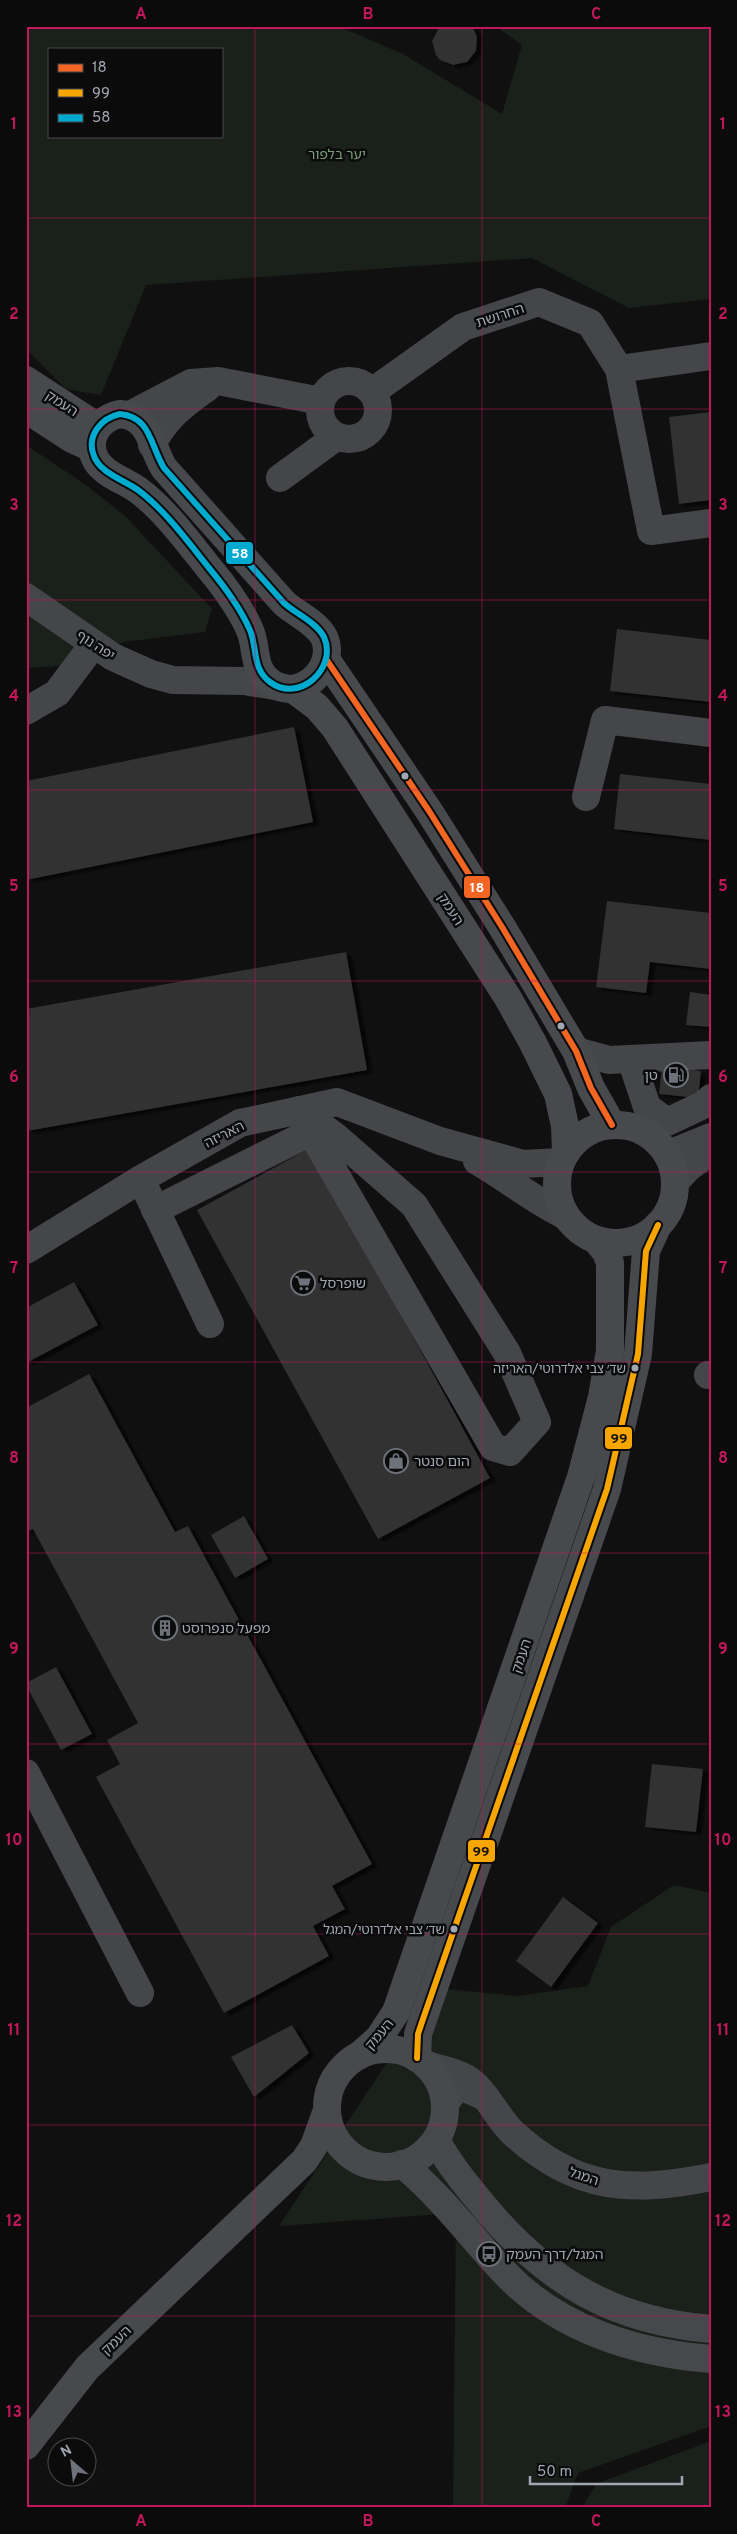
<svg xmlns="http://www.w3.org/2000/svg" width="737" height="2534" viewBox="0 0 737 2534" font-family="Overpass,'Noto Sans Hebrew',sans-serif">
  <defs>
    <filter id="shadow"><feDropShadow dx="5.5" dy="3" stdDeviation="1" flood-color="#0009"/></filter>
  </defs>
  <rect width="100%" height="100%" fill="#101011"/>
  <g fill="#1a211b" fill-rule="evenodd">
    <path d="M26,26H338L403,54L502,114L522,45L495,26H711V299L629,308L532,258L146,285L101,395L66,389L26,349ZM49,49H221V136H49Z"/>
    <polygon points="26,445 86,485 125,516 212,609 205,632 123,642 77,665 26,668"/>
    <polygon points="674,1885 711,1893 711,2426 578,2473 565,2508 453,2508 456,2213 279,2226 436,1988 517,1996 588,1986 611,1927"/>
    <polygon points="711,2441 711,2508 582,2508 596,2484"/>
  </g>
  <g fill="#303133" filter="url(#shadow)">
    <polygon points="440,26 470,26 474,30 477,37 476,51 467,62 453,65 440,60 436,55 432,41"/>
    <polygon points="711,412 711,500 679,504 669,417"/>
    <polygon points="617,629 711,640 711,702 610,691"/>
    <polygon points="294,727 313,822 26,880 26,781"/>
    <polygon points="620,774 711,784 711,840 614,829"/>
    <polygon points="607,901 711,913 711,969 650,962 646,993 596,987"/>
    <polygon points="346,952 367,1070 27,1131 26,1009"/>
    <polygon points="690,992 711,995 711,1027 686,1025"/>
    <polygon points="662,1067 701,1071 698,1098 659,1094"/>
    <polygon points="310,1148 490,1478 378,1539 197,1210"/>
    <polygon points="74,1282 98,1325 26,1363 26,1308"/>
    <polygon points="89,1374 175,1532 188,1526 372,1864 332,1886 345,1909 313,1926 329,1956 224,2013 96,1777 120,1764 107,1740 138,1723 33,1529 26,1532 26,1408"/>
    <polygon points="244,1516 268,1559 235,1578 211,1535"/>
    <polygon points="56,1667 92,1734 61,1750 26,1685 26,1683"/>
    <polygon points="652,1764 703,1769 696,1832 645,1827"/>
    <polygon points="563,1897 598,1923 551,1987 516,1961"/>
    <polygon points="292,2025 309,2053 254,2097 231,2057"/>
  </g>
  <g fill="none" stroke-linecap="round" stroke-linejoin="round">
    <g stroke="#454649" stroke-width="28">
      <polyline points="619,369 711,356"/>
      <circle cx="349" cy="410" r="29"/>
      <polyline points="372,392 463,327 539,302 590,323 619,369 651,531 711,523"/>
      <polyline points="130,415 191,383 218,381 321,401"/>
      <path d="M152,445C165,418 184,404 208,387"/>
      <polyline points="280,478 336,437"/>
      <polyline points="26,597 113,657 151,674 173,680 244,681 281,687"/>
      <polyline points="26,711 57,693 93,645"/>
      <polyline points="586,797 605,720 711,733"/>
      <polyline points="576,1051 609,1060 711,1055"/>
      <polyline points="631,1059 647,1107 667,1122 703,1105 711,1098"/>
      <polyline points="666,1152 676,1151 711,1137"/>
      <path d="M477,1161C507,1178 534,1201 566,1216"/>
      <polyline points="675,1182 688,1168 711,1151"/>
      <polyline points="148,1194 210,1324"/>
      <polyline points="155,1210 311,1132 493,1447 510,1452 537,1422 507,1353 414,1205 335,1136 299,1110"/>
      <polyline points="26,1250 141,1179 240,1123 337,1102 440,1141 523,1164 561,1162"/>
      <polyline points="708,1375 711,1375"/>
      <polyline points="26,1773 140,1993"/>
      <path d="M426,2065C439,2069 454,2071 466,2078C486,2090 496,2117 513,2133C576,2191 631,2193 711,2177"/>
      <polyline points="445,2103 454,2091 463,2087 485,2097"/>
    </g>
    <g stroke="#47494c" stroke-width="28">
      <polyline points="26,380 98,427"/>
      <polyline points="26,409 72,439 92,448"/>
      <path d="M120,414C151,417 150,445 164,468L284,603C296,614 316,622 324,637C338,668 299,704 270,682C251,668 258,646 249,628C239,606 224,586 209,568C188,542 165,510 138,490C124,480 100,473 94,456C86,436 101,418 120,414Z"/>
      <polyline points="326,659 429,811 502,927 576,1051 591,1088 612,1125"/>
      <polyline points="293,689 317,707 335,728 508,998 533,1043 558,1094 565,1126 566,1153"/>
      <circle cx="616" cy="1184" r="59"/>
      <circle cx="386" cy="2108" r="59"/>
      <polyline points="360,2055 379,2038 396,2012 581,1477 602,1397 610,1351 610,1263 606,1252 596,1240"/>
      <polyline points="417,2058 418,2034 422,2022 607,1489 638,1354 646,1251 658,1225"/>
      <polyline points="26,2446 87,2368 304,2161 314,2146 327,2110"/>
    </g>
    <g stroke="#47484b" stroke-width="28">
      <path d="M436,2140C450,2166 468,2187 487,2210C549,2283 615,2321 711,2329"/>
      <path d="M402,2164C441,2196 470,2236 504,2272C558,2329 635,2353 711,2359"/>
    </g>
    <defs>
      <polyline id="bus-1" points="326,659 429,811 502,927 576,1051 591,1088 612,1125"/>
      <polyline id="bus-2" points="417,2058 418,2034 422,2022 607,1489 638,1354 646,1251 658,1225"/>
      <path id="bus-3" d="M120,414C151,417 150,445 164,468L284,603C296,614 316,622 324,637C338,668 299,704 270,682C251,668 258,646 249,628C239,606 224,586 209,568C188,542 165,510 138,490C124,480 100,473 94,456C86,436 101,418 120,414Z"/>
    </defs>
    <use href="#bus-1" stroke="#0b0b0c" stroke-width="10"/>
    <use href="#bus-2" stroke="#0b0b0c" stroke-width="10"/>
    <use href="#bus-3" stroke="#0b0b0c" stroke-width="10"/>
    <use href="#bus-1" stroke="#f26522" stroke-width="6"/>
    <use href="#bus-2" stroke="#f7a600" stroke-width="6"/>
    <use href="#bus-3" stroke="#00a9ce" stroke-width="6"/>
  </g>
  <path fill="none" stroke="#c2185b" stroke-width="1" stroke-opacity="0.55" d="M255,26V2508M482,26V2508M26,218H711M26,409H711M26,600H711M26,790H711M26,981H711M26,1172H711M26,1362H711M26,1553H711M26,1744H711M26,1934H711M26,2125H711M26,2316H711"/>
  <defs>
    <symbol id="fuel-ring" viewBox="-11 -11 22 22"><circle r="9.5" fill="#0b0b0c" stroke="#6e727a" stroke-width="1.5"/><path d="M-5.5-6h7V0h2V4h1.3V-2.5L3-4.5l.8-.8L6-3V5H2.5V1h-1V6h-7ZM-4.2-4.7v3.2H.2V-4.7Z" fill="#6e727a"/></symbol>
    <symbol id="supermarket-ring" viewBox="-11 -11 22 22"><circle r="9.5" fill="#0b0b0c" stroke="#6e727a" stroke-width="1.5"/><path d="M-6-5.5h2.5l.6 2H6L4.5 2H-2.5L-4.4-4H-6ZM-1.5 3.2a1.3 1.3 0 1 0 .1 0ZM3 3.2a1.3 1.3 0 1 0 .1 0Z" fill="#6e727a"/></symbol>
    <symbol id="shop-ring" viewBox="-11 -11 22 22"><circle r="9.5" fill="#0b0b0c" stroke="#6e727a" stroke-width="1.5"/><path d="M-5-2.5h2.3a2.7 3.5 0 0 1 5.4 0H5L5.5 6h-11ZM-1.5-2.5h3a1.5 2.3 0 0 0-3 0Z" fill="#6e727a"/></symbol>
    <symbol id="building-ring" viewBox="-11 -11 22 22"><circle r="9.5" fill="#0b0b0c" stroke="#6e727a" stroke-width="1.5"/><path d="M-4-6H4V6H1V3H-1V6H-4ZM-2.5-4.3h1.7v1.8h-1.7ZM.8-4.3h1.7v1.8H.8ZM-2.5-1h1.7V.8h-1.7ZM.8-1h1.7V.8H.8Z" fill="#6e727a"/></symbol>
    <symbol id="bus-ring" viewBox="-11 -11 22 22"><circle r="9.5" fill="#0b0b0c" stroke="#6e727a" stroke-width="1.5"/><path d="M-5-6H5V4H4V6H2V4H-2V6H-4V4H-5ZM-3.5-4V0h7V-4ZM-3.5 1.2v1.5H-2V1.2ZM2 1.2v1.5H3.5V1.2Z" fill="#6e727a"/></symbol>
  </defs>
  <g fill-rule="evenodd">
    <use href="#fuel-ring" x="662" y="1061" width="28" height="28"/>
    <use href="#supermarket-ring" x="289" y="1269" width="28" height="28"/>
    <use href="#shop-ring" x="382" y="1447" width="28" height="28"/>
    <use href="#building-ring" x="151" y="1614" width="28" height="28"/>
    <use href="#bus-ring" x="475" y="2240" width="28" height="28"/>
  </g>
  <g fill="#a0a7b3" stroke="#0b0b0c" stroke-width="2">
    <circle cx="405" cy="776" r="4.5"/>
    <circle cx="561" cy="1026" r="4.5"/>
    <circle cx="635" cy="1368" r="4.5"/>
    <circle cx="454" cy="1929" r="4.5"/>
  </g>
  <g text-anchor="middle" stroke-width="5" stroke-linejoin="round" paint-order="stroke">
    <g font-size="13" fill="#a0a7b3" stroke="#0b0b0c" text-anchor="end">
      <text x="626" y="1373">שד׳ צבי אלדרוטי/האריזה</text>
      <text x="445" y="1934">שד׳ צבי אלדרוטי/המגל</text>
    </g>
    <g font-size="14" fill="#779f76" stroke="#0b0b0c">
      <text x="337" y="159">יער בלפור</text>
    </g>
    <g font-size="14" fill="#a0a7b3" stroke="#0b0b0c">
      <text transform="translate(500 315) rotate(-18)" y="5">החרושת</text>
      <text transform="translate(62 403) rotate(33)" y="5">העמק</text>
      <text transform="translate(96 645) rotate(33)" y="5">יפה נוף</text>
      <text transform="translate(451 909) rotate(57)" y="5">העמק</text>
      <text transform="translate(224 1134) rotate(-27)" y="5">האריזה</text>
      <text transform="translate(521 1656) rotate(-71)" y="5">העמק</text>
      <text transform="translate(379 2034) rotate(-50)" y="5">העמק</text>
      <text transform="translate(584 2176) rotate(18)" y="5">המגל</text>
      <text transform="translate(116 2340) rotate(-44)" y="5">העמק</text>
    </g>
    <g font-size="14" fill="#a0a7b3" stroke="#0b0b0c" text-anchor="start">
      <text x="658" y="1080" text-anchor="end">טן</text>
      <text x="320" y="1288">שופרסל</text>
      <text x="414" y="1466">הום סנטר</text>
      <text x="182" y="1633">מפעל סנפרוסט</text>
      <text x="506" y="2259">המגל/דרך העמק</text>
    </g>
  </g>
  <g stroke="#0b0b0c" stroke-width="2">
    <rect x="225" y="541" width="29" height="24" rx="5" fill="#00a9ce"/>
    <rect x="463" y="875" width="28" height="24" rx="5" fill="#f26522"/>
    <rect x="604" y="1426" width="29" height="24" rx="5" fill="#f7a600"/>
    <rect x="467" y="1839" width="29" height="24" rx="5" fill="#f7a600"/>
  </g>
  <g font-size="14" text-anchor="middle" font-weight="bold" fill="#fff">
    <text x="240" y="558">58</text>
    <text x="477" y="892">18</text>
  </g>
  <g font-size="14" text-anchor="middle" font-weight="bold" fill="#111">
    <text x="619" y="1443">99</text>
    <text x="481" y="1856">99</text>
  </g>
  <rect width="737" height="2534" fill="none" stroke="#0b0b0c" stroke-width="55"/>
  <rect x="48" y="48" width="175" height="90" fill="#0b0b0c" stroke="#47494f"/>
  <rect x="58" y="64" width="25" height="8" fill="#f26522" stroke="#47494f"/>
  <text x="92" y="72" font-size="15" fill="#a0a7b3">18</text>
  <rect x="58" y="89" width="25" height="8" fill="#f7a600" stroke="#47494f"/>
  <text x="92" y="98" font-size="15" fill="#a0a7b3">99</text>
  <rect x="58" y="114" width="25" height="8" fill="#00a9ce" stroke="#47494f"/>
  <text x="92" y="122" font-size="15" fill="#a0a7b3">58</text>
  <g transform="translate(72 2462) rotate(332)"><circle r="24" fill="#0b0b0c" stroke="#47494f"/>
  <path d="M0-4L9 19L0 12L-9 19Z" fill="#6e727a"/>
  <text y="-8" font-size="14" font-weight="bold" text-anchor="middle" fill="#a0a7b3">N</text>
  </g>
  <path d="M530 2476v8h152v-8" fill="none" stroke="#a0a7b3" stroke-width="2.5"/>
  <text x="537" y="2476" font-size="15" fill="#a0a7b3" stroke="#0b0b0c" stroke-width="4" paint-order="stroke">50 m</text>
  <rect x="28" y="28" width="682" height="2478" fill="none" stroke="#c2185b" stroke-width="2"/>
  <g font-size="16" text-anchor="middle" font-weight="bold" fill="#c2185b">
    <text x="141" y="19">A</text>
    <text x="368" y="19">B</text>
    <text x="596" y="19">C</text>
    <text x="14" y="129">1</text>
    <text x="723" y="129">1</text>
    <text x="14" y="319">2</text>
    <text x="723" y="319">2</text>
    <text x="14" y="510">3</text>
    <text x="723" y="510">3</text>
    <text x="14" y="701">4</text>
    <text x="723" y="701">4</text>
    <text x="14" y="891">5</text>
    <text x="723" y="891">5</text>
    <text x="14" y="1082">6</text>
    <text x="723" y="1082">6</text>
    <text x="14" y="1273">7</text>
    <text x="723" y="1273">7</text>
    <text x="14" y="1463">8</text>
    <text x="723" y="1463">8</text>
    <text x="14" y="1654">9</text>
    <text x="723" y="1654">9</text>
    <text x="14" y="1845">10</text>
    <text x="723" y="1845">10</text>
    <text x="14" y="2035">11</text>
    <text x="723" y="2035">11</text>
    <text x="14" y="2226">12</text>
    <text x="723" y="2226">12</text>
    <text x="14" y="2417">13</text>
    <text x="723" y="2417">13</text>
    <text x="141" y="2526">A</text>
    <text x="368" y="2526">B</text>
    <text x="596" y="2526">C</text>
  </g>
</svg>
